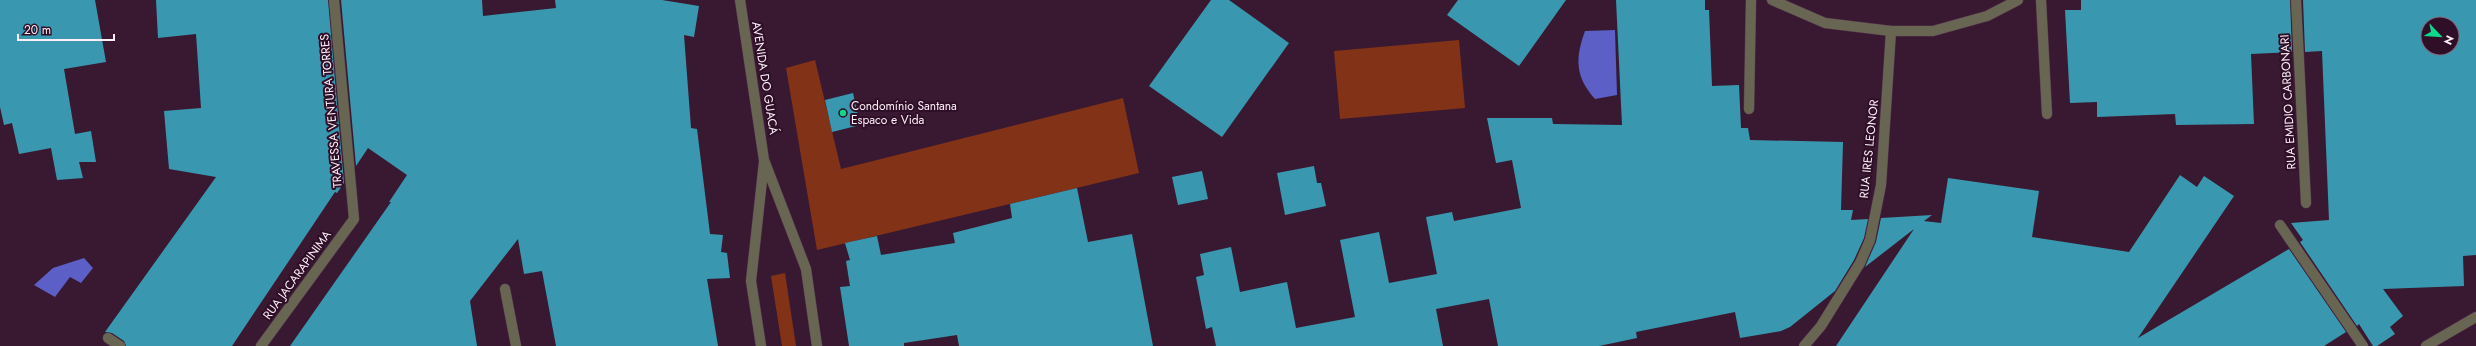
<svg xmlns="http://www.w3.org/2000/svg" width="2476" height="346" viewBox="0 0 2476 346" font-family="Jost,sans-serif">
  <rect width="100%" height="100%" fill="#391931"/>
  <g fill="#823217">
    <polygon points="1459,40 1465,108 1340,119 1334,51"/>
    <polygon points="815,60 841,169 1123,98 1139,173 817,250 786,68"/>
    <polygon points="785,273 796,346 782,346 771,276"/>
  </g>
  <g fill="#5b5fc6">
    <path d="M1615,30L1617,95L1595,99C1575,77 1575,58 1585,31Z"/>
    <polygon points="84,258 93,268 81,283 70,277 55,297 34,285 53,268"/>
  </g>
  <g fill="#3998b0" fill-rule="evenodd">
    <polygon points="0,0 95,0 106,62 64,69 75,134 91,131 96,162 79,162 83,178 57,180 51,148 19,154 12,123 4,125 0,107"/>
    <polygon points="156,0 328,0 344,183 337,193 335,192 232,346 126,346 124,341 112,333 105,332 216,177 169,169 164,111 201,108 196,34 158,38"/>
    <polygon points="341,0 482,0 483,16 556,8 555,0 662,0 699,6 694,37 684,35 691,128 697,129 710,234 723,235 721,252 727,253 730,278 707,279 718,346 556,346 542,271 524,274 518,239 470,301 477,346 290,346 391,202 389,202 407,175 368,148 356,166"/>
    <polygon points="1211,0 1229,0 1289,43 1222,137 1149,86"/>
    <polygon points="1458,0 1566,0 1519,66 1447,15"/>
    <polygon points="1616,0 1705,0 1705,10 1709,10 1712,86 1739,85 1741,128 1748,128 1750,140 1843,142 1841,210 1853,210 1851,220 1868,219 1864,238 1854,260 1835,291 1790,327 1781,331 1740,338 1735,312 1636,332 1637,338 1599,346 1498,346 1489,299 1436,309 1443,346 1216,346 1212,327 1206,329 1196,277 1204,275 1200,254 1231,247 1240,292 1287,282 1296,328 1355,317 1340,240 1379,232 1389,283 1437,274 1426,217 1452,212 1454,221 1521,208 1512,160 1496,163 1487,118 1552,118 1553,124 1622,125"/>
    <polygon points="2081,0 2290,0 2292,52 2251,54 2254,124 2176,125 2175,114 2097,117 2097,102 2070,103 2065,10 2081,10"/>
    <path d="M2303,0H2476V255L2463,256L2464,286L2383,289L2403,316L2390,327L2395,334L2377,346H2373L2359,324L2357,326L2300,242L2303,240L2291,223L2329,220L2322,51L2305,52ZM2428,24H2452V48H2428Z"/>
    <polygon points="853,93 860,125 832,132 825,100"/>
    <polygon points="1314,166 1317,183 1321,183 1326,206 1285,215 1277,173"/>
    <polygon points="1202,171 1208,199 1178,205 1172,177"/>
    <polygon points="2180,175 2197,187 2204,176 2234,196 2138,338 2289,249 2346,332 2324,346 1836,346 1914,229 1865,267 1876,242 1881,218 1932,215 1924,221 1941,223 1948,178 2039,191 2032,237 2129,252"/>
    <polygon points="1077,188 1088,242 1132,234 1153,346 959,346 957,335 904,343 904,346 849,346 840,287 850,286 846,261 850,260 845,243 877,236 881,255 955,243 953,233 1012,218 1010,204"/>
  </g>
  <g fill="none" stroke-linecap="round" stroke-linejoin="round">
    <defs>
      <g id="minor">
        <polyline points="1772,0 1825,23 1891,31 1933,31 1987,16 2018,0"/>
        <polyline points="2041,0 2047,114"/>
        <polyline points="2296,0 2306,203"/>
        <polyline points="1749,109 1751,0"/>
        <polyline points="2280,225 2363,346"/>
        <polyline points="505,289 516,346"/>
        <polyline points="108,338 120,346"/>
        <polyline points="261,346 354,219 334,0"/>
        <polyline points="1804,346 1821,326 1860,263 1870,240 1881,185 1891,31"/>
      </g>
      <g id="tertiary">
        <polyline points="740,0 764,160 806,269 817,346"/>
        <polyline points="761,346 751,281 764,162"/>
        <polyline points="2426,346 2476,317"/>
      </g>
    </defs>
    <use href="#minor" stroke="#54374d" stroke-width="11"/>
    <use href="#tertiary" stroke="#54374d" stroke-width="11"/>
    <use href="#minor" stroke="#696553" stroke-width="10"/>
    <use href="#tertiary" stroke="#696553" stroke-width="10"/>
  </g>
  <circle fill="#0cd98a" stroke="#2f0f27" stroke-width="1.5" cx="843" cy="113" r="4"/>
  <g text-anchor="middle" stroke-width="4" stroke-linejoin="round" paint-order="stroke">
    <g font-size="12" fill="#fceff8" stroke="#2f0f27">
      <text transform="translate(765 78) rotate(81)" y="4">AVENIDA DO GUACÁ</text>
      <text transform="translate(2288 102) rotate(-93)" y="4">RUA EMIDIO CARBONARI</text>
      <text transform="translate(331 111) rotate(-95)" y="4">TRAVESSA VENTURA TORRES</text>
      <text transform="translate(1869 149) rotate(-84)" y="4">RUA IRES LEONOR</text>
      <text transform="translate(297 275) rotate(-54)" y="4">RUA JACARAPINIMA</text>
    </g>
    <g font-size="12" fill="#fceff8" stroke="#2f0f27" text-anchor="start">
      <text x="851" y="110">Condomínio Santana<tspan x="851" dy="14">Espaco e Vida</tspan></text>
    </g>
  </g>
  <g transform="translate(2440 36) rotate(115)"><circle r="19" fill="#2f0f27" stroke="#81697b"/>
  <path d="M0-3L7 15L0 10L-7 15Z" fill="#0cd98a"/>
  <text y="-6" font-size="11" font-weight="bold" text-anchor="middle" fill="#fceff8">N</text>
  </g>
  <path d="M18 34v6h96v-6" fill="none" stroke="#fceff8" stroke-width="2"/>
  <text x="24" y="34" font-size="12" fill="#fceff8" stroke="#2f0f27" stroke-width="3" paint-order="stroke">20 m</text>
</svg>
